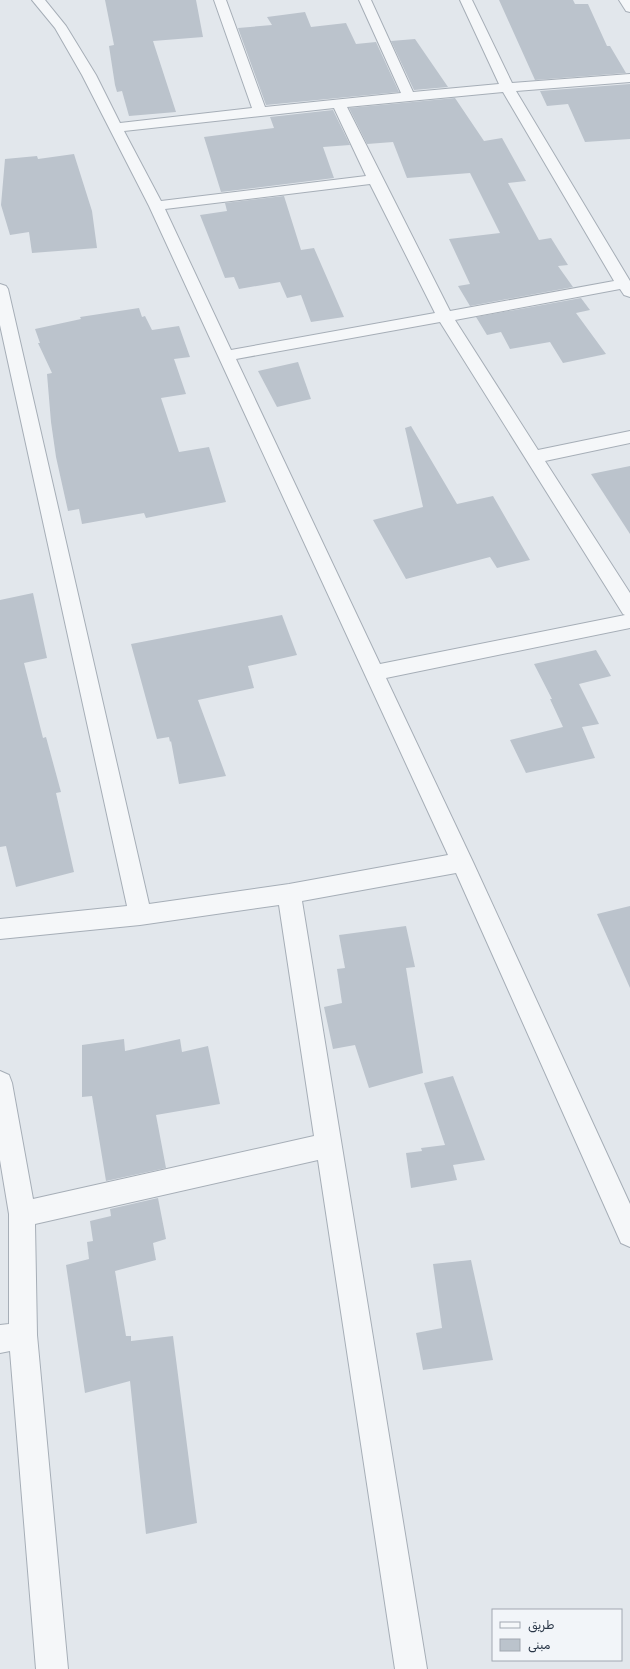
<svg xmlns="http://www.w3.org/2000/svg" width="630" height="1669" viewBox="0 0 630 1669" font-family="Rubik,'Noto Sans Arabic',sans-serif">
  <rect width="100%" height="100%" fill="#e2e7ec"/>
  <g fill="#bbc3cc">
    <polygon points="105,0 196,0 203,37 153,41 176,112 129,116 122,91 117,92 115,85 109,46 114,45"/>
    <polygon points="499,0 573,0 575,4 588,4 607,46 610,46 626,73 535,80"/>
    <polygon points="305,12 311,27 346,23 356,44 376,42 399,92 266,105 238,28 272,25 267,17"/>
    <polygon points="415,39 448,87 414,90 391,41"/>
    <polygon points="630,84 630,139 585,142 568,104 547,106 540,91"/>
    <polygon points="455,98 484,141 502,138 526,181 508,183 539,240 551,238 568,265 558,266 573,287 470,306 458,286 470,284 449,239 500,233 470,173 407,178 393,142 367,144 349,108"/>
    <polygon points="333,110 350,145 323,147 334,178 221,192 204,137 274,128 270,117"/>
    <polygon points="74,154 92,211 97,248 32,253 29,232 10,235 1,205 5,159 37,156 38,159"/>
    <polygon points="284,196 301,250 314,248 344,317 311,322 301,295 287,298 280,282 239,289 234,277 225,278 200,215 227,211 225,203"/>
    <polygon points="581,298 590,310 576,313 606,354 563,363 550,342 510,349 501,332 487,335 476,317"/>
    <polygon points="139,308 142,317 145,316 152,330 179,326 190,357 174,359 186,394 161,398 179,452 209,447 226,502 146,518 144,513 82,524 79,509 68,511 56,457 51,422 47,374 52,373 38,343 40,343 35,329 81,319 80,317"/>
    <polygon points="298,362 311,399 277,407 258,371"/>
    <polygon points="411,426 457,504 493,496 530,560 497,568 490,557 406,579 373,520 423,507 405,428"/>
    <polygon points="630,466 630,534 591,474"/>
    <polygon points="33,593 47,658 24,663 43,738 46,737 61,792 56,793 74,872 16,887 6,846 0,847 0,600"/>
    <polygon points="282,615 297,655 248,666 254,688 198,700 226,776 179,784 171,741 170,742 169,737 157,739 131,644"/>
    <polygon points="596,650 611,676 579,684 599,724 582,727 595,758 526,773 510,740 563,727 550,699 552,699 534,664"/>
    <polygon points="630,906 630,988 597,914"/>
    <polygon points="406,926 415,967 406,968 423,1073 369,1088 355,1045 333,1049 324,1007 342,1003 337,969 345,968 339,935"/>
    <polygon points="124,1039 125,1051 180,1039 182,1052 208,1046 220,1104 156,1115 166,1168 106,1181 92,1096 82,1097 82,1045"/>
    <polygon points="453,1076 485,1160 453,1165 457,1180 411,1188 406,1153 422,1151 421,1148 445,1145 424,1083"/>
    <polygon points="158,1198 166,1239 153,1243 156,1260 115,1271 126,1336 131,1336 131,1341 173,1336 197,1523 146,1534 130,1381 85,1393 66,1265 89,1259 87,1242 93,1241 90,1221 111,1216 110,1209"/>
    <polygon points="471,1260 493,1360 423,1370 416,1333 442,1328 433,1264"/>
  </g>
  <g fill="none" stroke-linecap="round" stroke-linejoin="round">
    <defs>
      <g id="street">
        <path d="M32,0H45L66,26L96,75L120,123L252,108L214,0H226L265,107L401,93L359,0H371L413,92L499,84L460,0H472L512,83L630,74V82L516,91L630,281V297L624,295L620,289L455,320L538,450L630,431V443L545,461L630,593V628L386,678L473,862L630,1204V1247L621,1243L456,873L302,901L427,1669H395L318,1160L35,1224L37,1335L68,1669H36L10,1351L0,1353V1325L9,1324V1214L0,1160V1071L9,1075L12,1083L33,1199L314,1136L279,905L140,925L0,939V919L127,906L0,325V284L6,286L8,289L149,904L289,884L448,855L149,206L82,75L55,28ZM503,92L614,281L450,311L347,107ZM334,108L366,176L161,201L124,131ZM370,184L435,313L231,350L165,209ZM440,322L623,614L625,615L380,664L236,359Z"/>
        <polygon points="619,0 630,0 630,12 626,11"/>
      </g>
    </defs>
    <use href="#street" stroke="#a6aeb7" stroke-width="2"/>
    <use href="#street" fill="#f5f7f9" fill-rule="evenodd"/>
  </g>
  <rect x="492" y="1609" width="130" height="52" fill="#f2f5f9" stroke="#a1a8b1"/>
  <rect x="500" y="1622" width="20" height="6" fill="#f5f7f9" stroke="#a1a8b1"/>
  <text x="528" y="1629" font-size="12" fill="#283546">طريق</text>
  <rect x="500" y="1639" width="20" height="12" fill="#bbc3cc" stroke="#a1a8b1"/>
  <text x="528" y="1649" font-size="12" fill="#283546">مبنى</text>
</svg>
